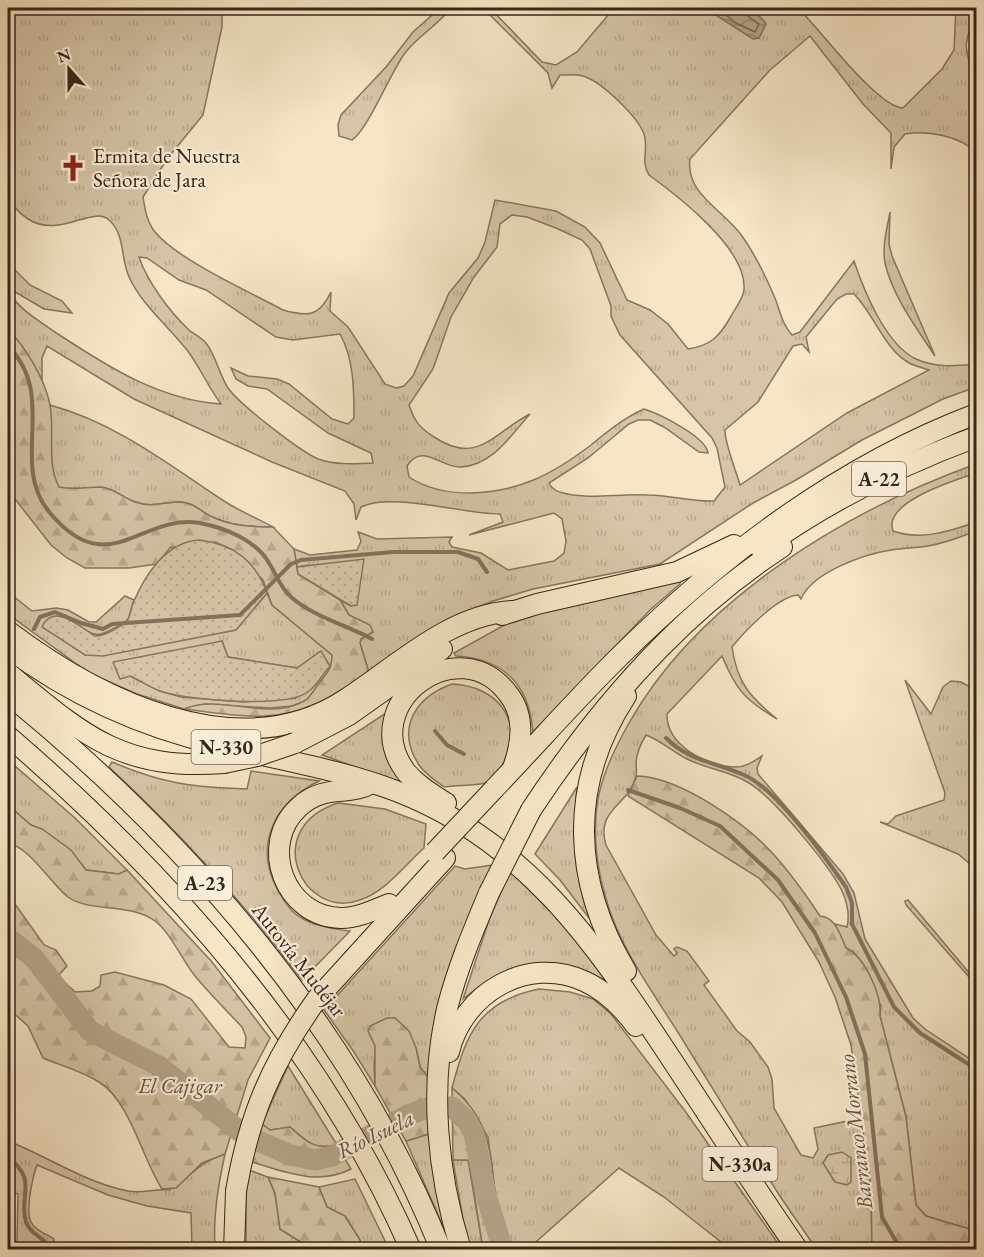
<svg xmlns="http://www.w3.org/2000/svg" width="984" height="1257" viewBox="0 0 984 1257" font-family="'EB Garamond',serif">
  <defs>
    <pattern id="grass-tufts" width="24" height="20" patternUnits="userSpaceOnUse" patternTransform="scale(1.5)"><rect width="24" height="20" fill="#d6c5a8"/><path d="M3 7l-1-3M5 7V3M7 7l1-3M15 17l-1-3M17 17v-4M19 17l1-3" fill="none" stroke="#b8a990"/></pattern>
    <pattern id="forest-firs" width="22" height="20" patternUnits="userSpaceOnUse" patternTransform="scale(1.5)"><rect width="22" height="20" fill="#d6c5a8"/><path d="M5 1l3.5 6h-7zM16 11l3.5 6h-7z" fill="#b8a990"/></pattern>
    <pattern id="wetland-marsh" width="20" height="14" patternUnits="userSpaceOnUse" patternTransform="scale(1.5)"><rect width="20" height="14" fill="#d6c5a8"/><path d="M1 5h8M5 5V1M11 12h8M15 12V8" fill="none" stroke="#b8a990"/></pattern>
    <pattern id="park-dots" width="8" height="8" patternUnits="userSpaceOnUse" patternTransform="scale(1.5)"><rect width="8" height="8" fill="#d6c5a8"/><path d="M2 2h.1M6 6h.1" fill="none" stroke="#b8a990" stroke-width="1.8" stroke-linecap="round"/></pattern>
    <pattern id="water-waves" width="16" height="10" patternUnits="userSpaceOnUse" patternTransform="scale(1.5)"><rect width="16" height="10" fill="#b6a48a"/><path d="M0 5q4-4 8 0t8 0" fill="none" stroke="#958570"/></pattern>
  </defs>
  <rect width="100%" height="100%" fill="#f6e6c6"/>
  <filter id="stains"><feTurbulence type="fractalNoise" baseFrequency=".00333" numOctaves="4"/><feColorMatrix values="0 0 0 0 .2 0 0 0 0 .09 0 0 0 0 .02 0 0 0 .5 -.17"/></filter>
  <radialGradient id="worn" r=".72"><stop offset=".6" stop-color="#630" stop-opacity="0"/><stop offset="1" stop-color="#630" stop-opacity=".3"/></radialGradient>
  <g fill="url(#grass-tufts)" stroke="#887560" stroke-width="1.5" fill-rule="evenodd">
    <path d="M8,8H189L204,15L211,14L216,8H222V27L203,115L167,159L143,197C145,210 147,222 155,232C178,260 250,292 283,310C308,317 319,317 331,292L330,311L348,327L385,384L396,388L404,386L413,376L449,293L478,258L485,242L495,200L556,211L585,227L600,243L627,300L650,310L668,324L688,349C710,346 719,337 730,318C734,310 744,298 744,289C747,249 678,196 649,175C640,161 649,149 644,134C638,117 601,81 583,76C576,74 567,75 560,75L552,88L548,73L483,8H490L542,62L556,65L577,52L614,8H798C820,29 877,107 903,108L942,69L954,50L956,8H976V21L968,35L966,46L976,100V152C959,136 928,130 905,134L894,147L891,169V133L863,104L810,36L770,70L690,159C685,194 724,210 742,236C755,254 766,277 775,298C780,311 782,324 792,335L800,332L854,261C864,291 886,345 916,359C935,368 957,366 976,364V387L943,399L862,440L796,480L753,503L660,564L533,589L493,601L463,613L369,673L360,643L361,639L373,632L349,615L340,600L351,606L308,565L297,567L294,549L310,555L357,550L361,541L358,532L377,539L452,537L449,542L452,547L481,553L508,570L554,561L564,553L566,541L562,519L554,513L469,535L503,522L500,514C462,514 392,492 361,507L356,520L354,504L345,491L272,462L134,399L47,346L42,358V385L29,357L8,329V263L30,285L62,301L72,313L44,309L12,290L9,293C21,311 41,322 58,334C108,367 160,400 221,404C208,387 200,367 187,350C169,327 143,306 130,279C120,260 126,235 109,220C93,205 59,239 28,219C19,213 11,205 8,195ZM512,215L527,217L556,228L582,240L590,249L611,306V316L620,335L712,438L717,448L725,487L714,501C691,502 670,495 648,495C620,493 590,500 563,493C557,492 551,488 549,483L588,458L629,424L638,420H650L664,427L699,452L708,453C706,437 660,414 644,409C624,418 608,431 591,445C553,474 519,492 470,493C449,493 427,489 409,477L407,466C422,442 441,468 461,467C493,465 511,435 530,414C493,433 478,466 434,437C420,428 414,421 409,405L433,369L451,317L474,277L497,247L500,224ZM139,257L147,258L179,280L206,290L276,337L293,340L340,334C354,359 354,390 354,418L348,424L332,419L289,384L277,379L248,376L231,368L236,379L248,386L267,389L328,433L371,453L373,463C355,464 335,465 318,459C300,451 240,405 228,388C219,374 216,356 206,343C201,337 193,334 188,329C169,311 147,281 139,257ZM846,294H854C875,315 884,350 911,364C916,366 923,368 929,370L847,413L740,485C736,471 724,441 725,430L758,402L793,346L802,344L809,352L806,337L837,299Z"/>
    <path d="M440,8H451C438,25 418,36 405,53C390,73 368,130 352,140L339,136L338,125L341,115L386,67L413,32Z"/>
    <path d="M890,212L889,244L892,256L935,356C917,329 892,295 885,263C882,246 887,229 890,212Z"/>
    <path d="M50,405C116,423 168,464 224,501C239,511 257,518 273,527C250,527 231,526 210,516C200,511 194,503 181,502C165,502 151,508 135,502C123,498 114,488 101,488C86,487 74,490 59,488L52,475Z"/>
    <path d="M976,464V473C956,480 882,502 893,531C920,541 951,531 976,522V531C961,537 945,543 928,546C916,548 903,548 891,550C865,554 812,572 801,599L798,595C778,596 744,632 732,647C737,683 750,697 777,719C745,700 736,690 722,656L667,714C666,745 707,767 736,767C746,767 754,761 762,756L757,768L758,774L843,874L854,893L865,939L913,1018L925,1029L976,1063V1231L926,1216L916,1205L906,1117L880,1016L881,1006L854,952L846,948L835,924L847,927C850,914 847,902 842,891C829,865 774,798 749,783C732,772 708,769 689,760C674,753 662,741 646,735C641,743 637,753 636,762C636,767 637,772 636,776C629,806 595,809 606,845L656,935L674,956L677,953L674,949L677,947L687,951L709,981L704,985L737,1031L750,1042L768,1067L772,1079L774,1108L801,1155L813,1158L818,1149L814,1128L862,1118L871,1187L872,1249H816C804,1230 790,1212 778,1193C744,1141 712,1087 679,1034C656,997 628,959 612,917C599,881 592,843 597,805C601,776 615,748 629,723C699,599 846,511 976,464Z"/>
    <path d="M680,579V584L650,610L533,732C529,684 504,659 456,656L454,653L515,619Z"/>
    <path d="M8,592L32,611L56,608L68,610L89,622H96L125,596L134,600L128,620C93,640 100,639 66,618L85,655L236,630L267,593L272,605L332,655V668L306,701L292,706L270,708L205,704L184,709L137,694L89,673L8,614ZM222,641L228,657L297,668L321,651L296,698L243,702L181,697L160,691L130,676Z"/>
    <polygon points="905,680 931,714 943,687 951,681 961,682 976,690 976,848 973,854 976,858 976,869 958,854 880,822 888,824 896,816 944,800 945,793"/>
    <path d="M452,684C496,686 525,719 504,762C500,770 494,780 486,783C473,786 457,785 444,787C435,780 425,774 419,765C395,728 416,697 452,684Z"/>
    <path d="M386,713C378,739 391,757 403,778L401,783L322,755Z"/>
    <path d="M8,760L75,818L127,870L119,874L86,870C71,850 55,838 33,826C23,821 17,811 8,805Z"/>
    <path d="M112,762C164,784 191,787 247,789L251,771L319,781C273,803 252,848 280,894C286,905 294,915 305,920C320,927 334,929 350,931L302,980C244,903 180,833 109,767Z"/>
    <path d="M577,787C573,842 572,865 589,918L560,880L535,854Z"/>
    <path d="M338,803L385,809L426,824L424,848C405,865 385,892 360,900C302,921 260,828 338,803Z"/>
    <polygon points="493,865 456,948 441,999 431,1081 420,1067 416,1048 395,1018 378,1022 374,1065 375,1086 354,1052 324,1010 455,866 465,869"/>
    <path d="M510,871L563,924L608,982C551,952 512,958 463,999L489,920Z"/>
    <polygon points="908,900 976,981 976,985 906,905 905,901"/>
    <path d="M539,989L570,992L593,999L611,1014L685,1111L782,1249H730L664,1197L619,1168L528,1249H510L499,1221L488,1137L465,1099L452,1088C466,1034 479,1001 539,989Z"/>
    <path d="M288,1066L337,1145C312,1150 309,1143 290,1127L270,1130L262,1124Z"/>
    <polygon points="432,1133 451,1245 406,1141"/>
    <path d="M8,1141C47,1156 86,1183 128,1191C143,1194 156,1188 169,1190C189,1178 202,1160 225,1154C218,1186 213,1216 215,1249H192L191,1213L147,1206L108,1195L37,1165C33,1176 25,1211 31,1222C35,1231 47,1234 54,1239L53,1249L17,1243L18,1194L8,1190Z"/>
    <polygon points="453,1160 468,1160 483,1249 468,1249"/>
    <polygon points="249,1170 268,1177 275,1193 280,1229 312,1249 246,1250 246,1196"/>
    <polygon points="355,1179 389,1249 361,1249 360,1240 345,1216 327,1207 319,1187"/>
  </g>
  <g fill="url(#forest-firs)" stroke="#887560" stroke-width="1.5">
    <path d="M8,329C26,348 45,379 50,405C55,433 46,462 59,487C74,490 86,487 101,487C114,488 123,498 135,502C151,508 165,502 181,502C194,503 200,511 210,516C231,526 251,527 273,527L294,549L298,574L340,600L349,615L370,625L373,632L361,639L360,643L369,673C355,682 341,694 326,701C276,724 236,716 184,709C221,693 268,722 304,701C310,698 315,689 319,683C327,673 332,669 332,655L272,605L263,580L233,550L215,542L170,548L157,564L129,568H85L67,558L51,545L8,490Z"/>
    <path d="M637,776C680,777 747,824 775,856C792,875 806,895 820,916C836,917 840,935 846,948C865,957 882,995 880,1016L906,1117L916,1205L926,1216L976,1231V1249H872L871,1187L851,1045L835,997L819,962L782,902L759,878L628,796Z"/>
    <path d="M8,805L31,825L42,829L71,850L86,870L119,874L127,870L212,962L270,1038L248,1080L225,1154L202,1163L176,1188L162,1189C142,1158 130,1101 99,1082C82,1071 62,1066 43,1058L28,1026L8,1008V894L44,945L56,950L67,966L58,976L75,992L92,991L100,986L101,975L115,972L164,985L191,999L229,1047L245,1048L246,1037L242,1027C226,1010 210,994 195,976C183,961 170,932 155,921C129,902 90,913 68,897C52,885 27,844 8,844Z"/>
    <polygon points="387,1018 395,1018 409,1031 416,1048 420,1067 431,1081 432,1133 406,1141 375,1086 375,1046 368,1031 370,1026"/>
    <path d="M452,1088C511,1137 480,1189 510,1249H483L469,1160H453Z"/>
    <path d="M262,1124L270,1130L290,1127C307,1142 314,1150 337,1145L351,1169C318,1186 285,1172 252,1162Z"/>
    <polygon points="268,1177 319,1187 327,1207 345,1216 360,1240 361,1249 312,1249 280,1229 275,1193"/>
  </g>
  <polygon fill="url(#wetland-marsh)" stroke="#887560" stroke-width="1.5" points="842,1152 851,1158 851,1182 847,1185 835,1182 823,1163 828,1155"/>
  <g fill="url(#park-dots)" stroke="#887560" stroke-width="1.5">
    <path d="M199,540C233,544 255,560 267,593L236,630L103,656L85,655L42,627C53,602 79,626 95,636C104,636 122,627 128,619C131,615 131,606 134,601C146,573 167,542 199,540Z"/>
    <polygon points="364,559 357,605 351,606 298,574 297,567"/>
    <path d="M222,641L228,657L297,668L321,651L330,666C323,674 317,685 309,691C288,709 190,700 163,692C152,689 141,681 130,676L120,679L113,662Z"/>
  </g>
  <path fill="url(#water-waves)" stroke="#84715c" stroke-width="1.5" d="M711,8C731,7 754,5 766,24L759,38L753,39L711,12Z"/>
  <g fill="none" stroke-linecap="round" stroke-linejoin="round">
    <polyline stroke="#786450" stroke-width="1.5" points="717,8 736,23 755,32 759,24 745,14 743,8"/>
    <g stroke="#84715c" stroke-width="4">
      <path d="M8,346C59,397 8,464 50,513C109,583 141,513 200,523C225,528 256,540 269,563C276,574 281,589 291,597C314,617 346,625 372,639"/>
      <polyline points="34,629 40,617 55,612 81,623 103,629 112,624 240,615 291,564 301,560 393,552 458,552 478,559 487,572"/>
      <polyline points="435,731 447,745 464,754"/>
      <path d="M666,738C689,761 715,762 744,775C777,789 825,857 846,887L852,903V924L894,1007L920,1033L976,1069"/>
      <polyline points="628,790 680,808 720,826 778,880 815,933 846,997 865,1054 882,1217 901,1250"/>
      <path d="M8,1157C39,1182 18,1194 26,1222C30,1235 46,1237 50,1250"/>
    </g>
    <polyline stroke="#b6a48a" stroke-width="21" points="8,938 34,958 90,1031 159,1066 243,1134 290,1155 315,1160 332,1156 408,1115 427,1108 452,1107 467,1121 474,1134 486,1195 503,1250"/>
    <defs>
      <g id="highway">
        <path d="M761,549C827,502 900,465 976,437"/>
        <polyline points="502,615 537,604 677,572 734,545"/>
        <path d="M8,631C98,699 238,770 346,699C397,666 449,615 512,611"/>
        <path d="M8,648C71,695 142,727 219,745C278,760 339,769 396,791C526,841 594,942 668,1054C711,1119 753,1185 798,1250"/>
        <path d="M8,673C82,734 121,771 224,763"/>
        <path d="M8,694C190,842 353,1030 441,1250"/>
        <path d="M8,736C173,878 323,1048 411,1250"/>
        <polyline points="295,743 349,715 442,649"/>
        <path d="M372,783C348,797 325,783 299,807C258,844 284,917 341,918C358,918 374,910 389,904"/>
        <path d="M494,789C537,744 578,697 622,654C725,553 841,465 976,414"/>
        <path d="M446,803C432,794 417,785 406,772C355,704 459,626 509,695C525,716 522,741 514,765"/>
        <path d="M531,810C598,708 679,614 782,547"/>
        <path d="M626,971C572,881 568,785 626,696"/>
        <polyline points="317,999 445,858"/>
        <path d="M449,1052C463,993 527,955 584,981C606,991 622,1007 636,1026"/>
        <polyline points="234,1250 236,1191"/>
        <path d="M461,1250C437,1173 429,1088 447,1009C457,969 473,931 489,893"/>
      </g>
    </defs>
    <use href="#highway" stroke="#392517" stroke-width="22"/>
    <use href="#highway" stroke="#f6e6c6" stroke-width="20"/>
    <defs>
      <g id="highway-bridge">
        <polyline points="224,763 257,756 295,743"/>
        <polyline points="435,852 494,789"/>
        <polyline points="489,893 531,810"/>
        <path d="M236,1191C249,1115 272,1062 317,999"/>
      </g>
    </defs>
    <use href="#highway-bridge" stroke="#392517" stroke-width="22" stroke-linecap="butt"/>
    <use href="#highway-bridge" stroke="#f6e6c6" stroke-width="20"/>
  </g>
  <defs>
    <symbol id="church-bare" viewBox="-9 -9 18 18"><path d="M-1.2-6h2.4v3.5h3.3v2.4h-3.3V6h-2.4V-.1h-3.3v-2.4h3.3Z" fill="#8f2418" stroke="#f9efda" stroke-width="2.5" paint-order="stroke"/></symbol>
  </defs>
  <g fill-rule="evenodd">
    <use href="#church-bare" x="54" y="149" width="38" height="38"/>
  </g>
  <g text-anchor="middle" stroke-width="4.5" stroke-linejoin="round" paint-order="stroke">
    <g fill="#f9efda" stroke="#736252" stroke-width="1.5">
      <rect x="852" y="462" width="54" height="34" rx="4.5"/>
      <rect x="191.5" y="730" width="69" height="34" rx="4.5"/>
      <rect x="178" y="866" width="54" height="34" rx="4.5"/>
      <rect x="702.5" y="1147" width="75" height="34" rx="4.5"/>
    </g>
    <g font-size="20" font-weight="bold" fill="#392517">
      <text x="879" y="486">A-22</text>
      <text x="226" y="754">N-330</text>
      <text x="205" y="890">A-23</text>
      <text x="740" y="1171">N-330a</text>
    </g>
    <g font-size="21" fill="#392517" stroke="#f9efda" text-anchor="start">
      <text x="93" y="163">Ermita de Nuestra<tspan x="93" dy="24">Señora de Jara</tspan></text>
    </g>
    <g font-size="21" fill="#392517" stroke="#f9efda">
      <text transform="translate(299 960) rotate(52)" y="7">Autovía Mudéjar</text>
    </g>
    <g font-size="21" font-style="italic" fill="#604d3b" stroke="#f9efda">
      <text x="180" y="1093">El Cajigar</text>
    </g>
    <g font-size="22" font-style="italic" fill="#65513f" stroke="#f9efda">
      <text transform="translate(855 1132) rotate(-97)" y="8">Barranco Morrano</text>
      <text transform="translate(375 1134) rotate(-26)" y="8">Río Isuela</text>
    </g>
  </g>
  <rect width="984" height="1257" fill="none" stroke="#f6e6c6" stroke-width="30"/>
  <rect x="9" y="9" width="966" height="1239" fill="none" stroke="#392517" stroke-width="3"/>
  <rect x="15" y="15" width="954" height="1227" fill="none" stroke="#392517" stroke-width="1.5"/>
  <g transform="translate(69 69) rotate(339)" stroke="#f9efda" stroke-width="4.5" paint-order="stroke">
  <path d="M0-4.5L10 22L0 15L-10 22Z" fill="#392517"/>
  <text y="-9" font-size="16" font-weight="bold" text-anchor="middle" fill="#392517">N</text>
  </g>
  <rect width="100%" height="100%" filter="url(#stains)"/>
  <rect width="100%" height="100%" fill="url(#worn)"/>
</svg>
